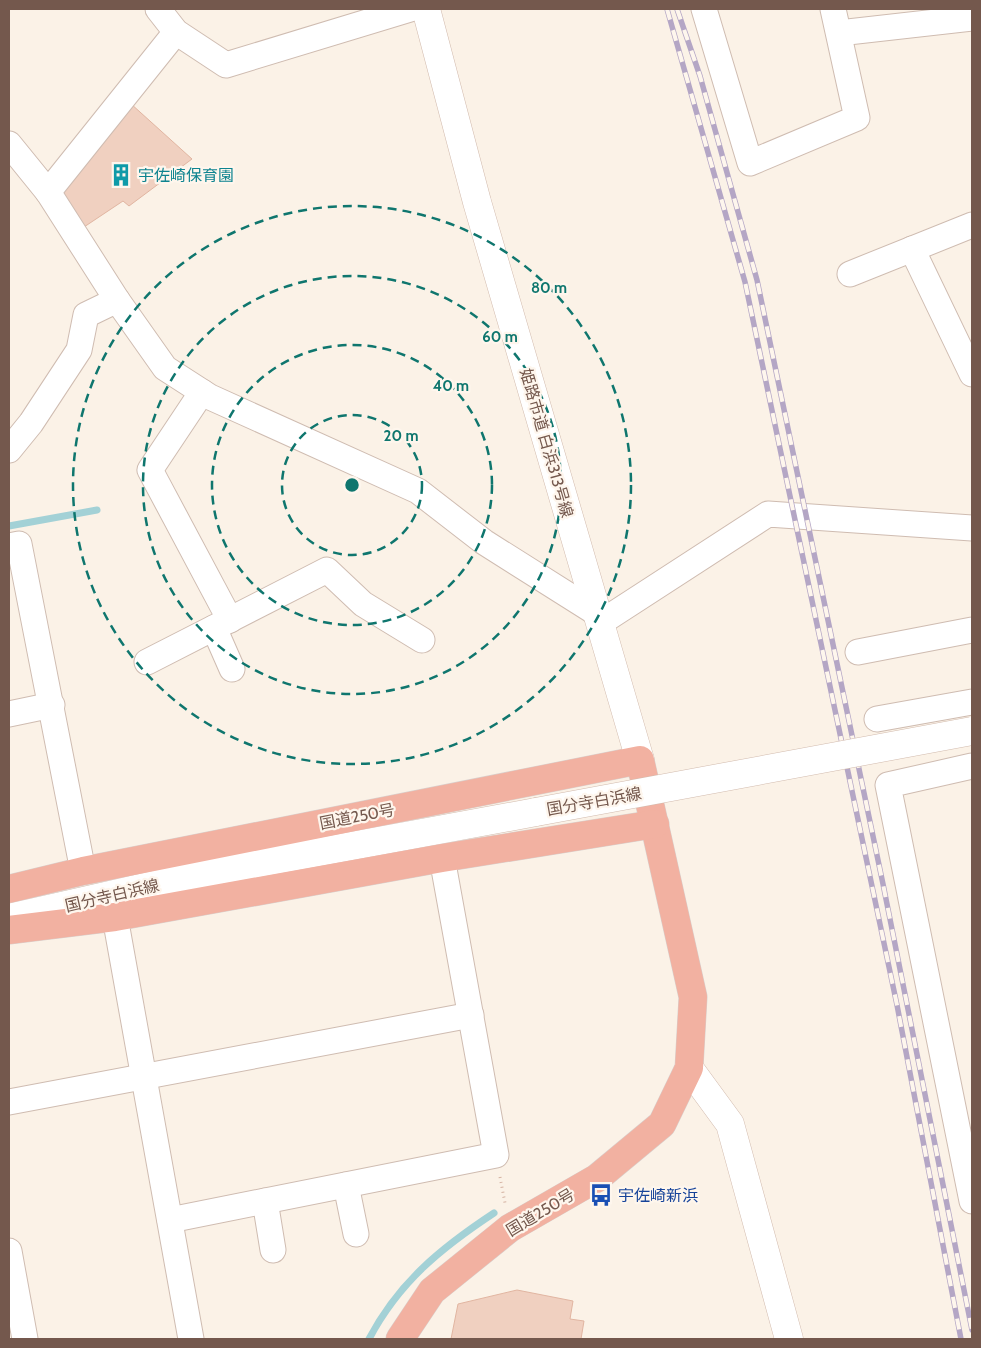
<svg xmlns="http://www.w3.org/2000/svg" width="981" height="1348" viewBox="0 0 981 1348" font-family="Cabin,'Noto Sans JP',sans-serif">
  <rect width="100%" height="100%" fill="#fbf2e7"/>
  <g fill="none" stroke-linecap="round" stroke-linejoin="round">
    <g stroke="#a3d1d6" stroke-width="7">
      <polyline points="9,526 97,510"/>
      <path d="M369,1339C399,1282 441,1248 494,1213"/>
    </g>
  </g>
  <g fill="#f0d0c0" stroke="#e1b5a1">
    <polygon points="130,103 192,159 129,206 123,201 84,227 58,190"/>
    <polygon points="517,1290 573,1301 570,1319 584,1321 581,1339 451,1339 458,1304"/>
  </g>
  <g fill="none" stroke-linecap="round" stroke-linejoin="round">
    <defs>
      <g id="street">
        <polyline points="158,9 176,32 226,65 410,9"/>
        <polyline points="704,9 750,163 857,118 833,9"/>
        <polyline points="839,33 972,18"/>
        <polyline points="9,144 48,192 117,300 165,368 210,397 418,491 484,542 598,614"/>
        <polyline points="48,192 176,32"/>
        <polyline points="912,249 972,374"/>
        <polyline points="850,274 972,225"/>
        <polyline points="202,392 150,470 230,620"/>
        <polyline points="9,450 31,423 79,350 86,315 117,300"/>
        <polyline points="9,546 19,544 83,871"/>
        <polyline points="600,623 768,514 972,528"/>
        <polyline points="214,628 232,669"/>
        <polyline points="858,652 972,630"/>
        <polyline points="147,662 327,570 363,604 422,640"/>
        <polyline points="9,714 52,705"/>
        <polyline points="877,719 972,702"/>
        <polyline points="972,766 888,785 972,1201"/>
        <polyline points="115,917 191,1339"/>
        <polyline points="9,1102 471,1015"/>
        <polyline points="346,1185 356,1234"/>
        <polyline points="265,1201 273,1250"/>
        <polyline points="170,1220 496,1155 442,858"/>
        <polyline points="9,1251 25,1339"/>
      </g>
      <g id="secondary">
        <polyline points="426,9 477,202 640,760"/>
        <polyline points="9,918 216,871 536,812"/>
        <polyline points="689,1068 730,1124 789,1339"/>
      </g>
      <g id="highway">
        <polyline points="9,889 83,871 640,760 693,997 689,1068 662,1124 597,1178 510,1228 432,1291 400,1339"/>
        <polyline points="9,930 115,917 442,858 655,824"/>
      </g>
    </defs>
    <use href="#street" stroke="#cfbcb1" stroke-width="27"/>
    <use href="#secondary" stroke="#d2bbae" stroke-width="29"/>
    <use href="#highway" stroke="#d8d0cd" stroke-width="29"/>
    <polyline stroke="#d5b3a3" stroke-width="3" stroke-dasharray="1 4" stroke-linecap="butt" points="500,1177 505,1203"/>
    <use href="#street" stroke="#fff" stroke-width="25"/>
    <use href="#secondary" stroke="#fff" stroke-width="28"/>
    <use href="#highway" stroke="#f2b1a1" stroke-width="28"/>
    <defs>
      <g id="rail">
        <polyline points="667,9 745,282 897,1005 961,1339"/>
        <polyline points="677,9 700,76 757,280 883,884 972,1330"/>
      </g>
    </defs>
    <use href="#rail" stroke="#b4a6c5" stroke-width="5.5"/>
    <use href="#rail" stroke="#fef6ed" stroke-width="4" stroke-dasharray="11" stroke-linecap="butt"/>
    <defs>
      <polyline id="secondary-bridge" points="536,812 972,731"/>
    </defs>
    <use href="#secondary-bridge" stroke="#d2bbae" stroke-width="29" stroke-linecap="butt"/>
    <use href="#secondary-bridge" stroke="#fff" stroke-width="28"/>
  </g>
  <g fill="none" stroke="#0f766e" stroke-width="2.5" stroke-dasharray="9 6">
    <circle cx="352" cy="485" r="70"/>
    <circle cx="352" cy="485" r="140"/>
    <circle cx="352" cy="485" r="209"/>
    <circle cx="352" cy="485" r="279"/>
  </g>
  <defs>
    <symbol id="building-bare" viewBox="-9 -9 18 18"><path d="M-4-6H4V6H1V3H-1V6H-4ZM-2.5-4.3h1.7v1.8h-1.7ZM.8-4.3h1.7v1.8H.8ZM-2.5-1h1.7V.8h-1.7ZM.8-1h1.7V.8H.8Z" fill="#0f9aa8" stroke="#fef6ed" stroke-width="2.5" paint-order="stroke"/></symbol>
    <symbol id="bus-bare" viewBox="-9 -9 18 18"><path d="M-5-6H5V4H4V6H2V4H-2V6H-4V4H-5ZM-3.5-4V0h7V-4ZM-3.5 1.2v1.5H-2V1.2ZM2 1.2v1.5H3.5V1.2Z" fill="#1a4fb4" stroke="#fef6ed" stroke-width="2.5" paint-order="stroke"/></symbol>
  </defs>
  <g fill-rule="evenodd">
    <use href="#building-bare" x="105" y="159" width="32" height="32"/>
    <use href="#bus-bare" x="585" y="1179" width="32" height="32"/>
  </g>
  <g text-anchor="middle" stroke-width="4.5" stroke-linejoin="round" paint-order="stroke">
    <g font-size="16" fill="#0d838f" stroke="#fef6ed" text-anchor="start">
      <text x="138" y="181">宇佐崎保育園</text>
    </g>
    <g font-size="16" fill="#74584d" stroke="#fef6ed">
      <text transform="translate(547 443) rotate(74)" y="6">姫路市道 白浜313号線</text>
      <text transform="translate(594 801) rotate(-10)" y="6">国分寺白浜線</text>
      <text transform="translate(357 816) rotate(-11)" y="6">国道250号</text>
      <text transform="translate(112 895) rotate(-13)" y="6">国分寺白浜線</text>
      <text transform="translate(540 1212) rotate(-31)" y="6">国道250号</text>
    </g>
    <g font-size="16" fill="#164399" stroke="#fef6ed" text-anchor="start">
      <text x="618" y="1201">宇佐崎新浜</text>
    </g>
  </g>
  <circle cx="352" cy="485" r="8" fill="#0f766e" stroke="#fef6ed" stroke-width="2.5"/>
  <g font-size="15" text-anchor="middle" font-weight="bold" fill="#0f766e" stroke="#fef6ed" stroke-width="4.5" stroke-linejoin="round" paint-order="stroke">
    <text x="549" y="293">80 m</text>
    <text x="500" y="342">60 m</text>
    <text x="451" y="391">40 m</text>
    <text x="401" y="441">20 m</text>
  </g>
  <rect width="981" height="1348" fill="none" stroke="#74584d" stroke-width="20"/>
</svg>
